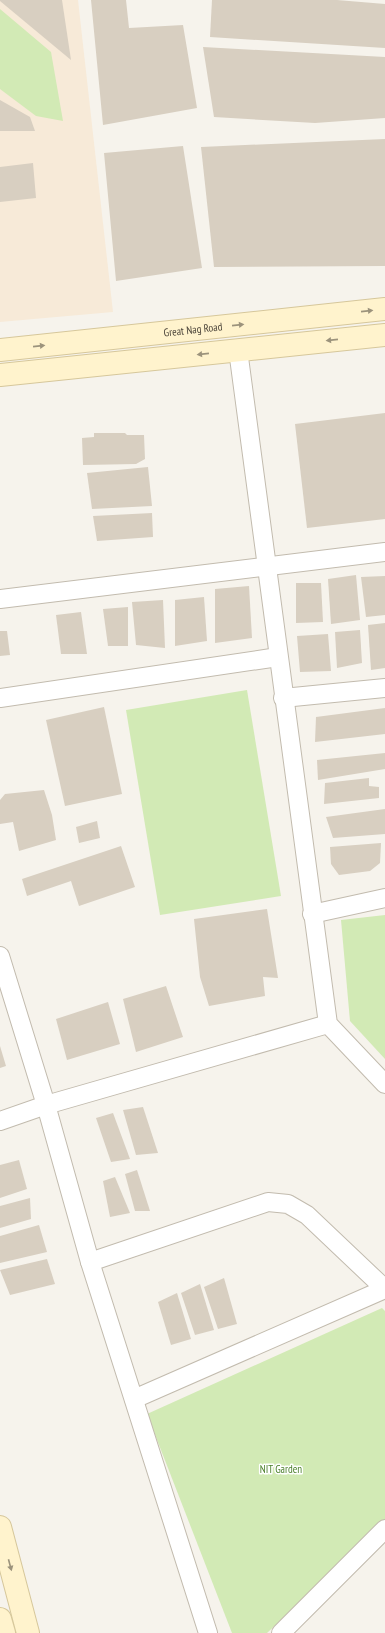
<svg xmlns="http://www.w3.org/2000/svg" width="385" height="1633" viewBox="0 0 385 1633" font-family="'PT Sans Narrow',sans-serif">
  <rect width="100%" height="100%" fill="#f6f3ec"/>
  <polygon fill="#f7ead8" points="0,0 78,0 113,312 0,322"/>
  <g fill="#d2eab5">
    <polygon points="0,9 51,52 63,121 36,116 0,89"/>
    <polygon points="247,690 281,896 160,915 126,710"/>
    <polygon points="385,915 385,1059 350,1021 341,920"/>
    <polygon points="382,1308 385,1311 385,1522 267,1633 232,1633 147,1414"/>
  </g>
  <g fill="#d8cfc1">
    <polygon points="0,0 62,0 71,60 0,1"/>
    <polygon points="91,0 126,0 129,28 183,25 197,108 103,125"/>
    <polygon points="212,0 337,0 385,4 385,48 210,37"/>
    <polygon points="203,47 385,57 385,118 315,123 214,117"/>
    <polygon points="0,100 30,117 35,131 0,131"/>
    <polygon points="385,139 385,266 214,267 201,147"/>
    <polygon points="183,146 202,268 116,281 104,153"/>
    <polygon points="33,163 36,198 0,202 0,167"/>
    <polygon points="385,413 385,519 307,528 295,424"/>
    <polygon points="94,433 125,433 127,435 144,435 145,459 136,464 83,465 82,438 94,437"/>
    <polygon points="148,467 152,506 92,509 87,473"/>
    <polygon points="152,513 153,537 97,541 93,516"/>
    <polygon points="356,575 360,620 331,624 328,579"/>
    <polygon points="385,576 385,615 366,617 361,577"/>
    <polygon points="296,583 321,583 323,622 296,623"/>
    <polygon points="249,586 252,638 215,643 215,589"/>
    <polygon points="204,597 207,641 175,646 175,600"/>
    <polygon points="163,600 165,648 136,645 132,602"/>
    <polygon points="128,607 128,646 108,646 103,609"/>
    <polygon points="81,612 87,654 61,654 56,615"/>
    <polygon points="385,623 385,668 371,670 368,625"/>
    <polygon points="360,630 362,663 337,668 335,632"/>
    <polygon points="0,631 7,631 10,655 0,656"/>
    <polygon points="328,634 331,671 300,672 297,636"/>
    <polygon points="104,707 122,794 65,806 46,720"/>
    <polygon points="385,708 385,734 315,742 316,717"/>
    <polygon points="385,753 385,769 318,780 317,760"/>
    <polygon points="369,778 369,786 379,787 379,798 324,804 325,783"/>
    <polygon points="44,790 52,815 56,840 19,851 13,822 0,824 0,800 5,794"/>
    <polygon points="385,809 385,834 333,838 326,817"/>
    <polygon points="97,821 100,838 79,843 76,827"/>
    <polygon points="381,843 380,863 370,871 339,875 331,864 330,847"/>
    <polygon points="121,846 135,887 79,906 71,881 27,896 22,879"/>
    <polygon points="267,909 278,978 263,977 265,996 209,1006 200,977 194,919"/>
    <polygon points="166,986 183,1037 136,1052 123,999"/>
    <polygon points="108,1002 120,1044 67,1060 56,1019"/>
    <polygon points="0,1046 6,1066 0,1068"/>
    <polygon points="143,1107 158,1153 136,1155 123,1110"/>
    <polygon points="113,1113 130,1159 111,1162 96,1118"/>
    <polygon points="19,1160 27,1189 0,1198 0,1165"/>
    <polygon points="137,1170 150,1211 135,1211 125,1174"/>
    <polygon points="115,1177 130,1213 110,1217 103,1181"/>
    <polygon points="30,1198 31,1219 0,1228 0,1206"/>
    <polygon points="39,1225 47,1252 0,1263 0,1236"/>
    <polygon points="47,1259 55,1284 10,1295 0,1270"/>
    <polygon points="224,1278 237,1324 218,1329 204,1287"/>
    <polygon points="200,1284 214,1330 195,1335 181,1293"/>
    <polygon points="177,1293 191,1339 171,1345 158,1302"/>
  </g>
  <g fill="none" stroke-linecap="round" stroke-linejoin="round">
    <defs>
      <g id="minor">
        <polyline points="238,350 328,1024 385,1084"/>
        <polyline points="0,599 385,552"/>
        <polyline points="0,698 278,657"/>
        <polyline points="283,698 385,688"/>
        <polyline points="312,914 385,898"/>
        <polyline points="0,956 46,1105 90,1262 208,1633"/>
        <polyline points="0,1121 46,1105 328,1024"/>
        <polyline points="90,1262 268,1202 288,1204 307,1215 385,1289 134,1399"/>
        <polyline points="281,1633 385,1529"/>
      </g>
      <g id="secondary">
        <path id="s1" d="M0,350L385,309"/>
        <polyline points="0,375 385,335"/>
        <polyline points="0,1527 28,1633"/>
        <polyline points="0,1619 4,1633"/>
      </g>
    </defs>
    <use href="#minor" stroke="#c2bbae" stroke-width="20"/>
    <use href="#secondary" stroke="#d6c79b" stroke-width="24"/>
    <use href="#minor" stroke="#fff" stroke-width="18"/>
    <use href="#secondary" stroke="#fff3cd" stroke-width="22"/>
  </g>
  <defs><path id="oneway-solid" d="M-6-.8H1V-3.2L6.5 0L1 3.2V.8H-6Z"/></defs>
  <g fill="#9c937c">
    <use href="#oneway-solid" transform="translate(367 311) rotate(-6)"/>
    <use href="#oneway-solid" transform="translate(238 325) rotate(-6)"/>
    <use href="#oneway-solid" transform="translate(332 340) rotate(174)"/>
    <use href="#oneway-solid" transform="translate(39 346) rotate(-6)"/>
    <use href="#oneway-solid" transform="translate(203 354) rotate(174)"/>
    <use href="#oneway-solid" transform="translate(10 1565) rotate(75)"/>
  </g>
  <g text-anchor="middle" stroke-width="3" stroke-linejoin="round" paint-order="stroke">
    <g font-size="11" fill="#4b4439" stroke="#fff">
      <text dy="4" stroke="none"><textPath href="#s1" startOffset="194">Great Nag Road</textPath></text>
    </g>
    <g font-size="11" fill="#4a7f2a" stroke="#fff">
      <text x="281" y="1473">NIT Garden</text>
    </g>
  </g>
</svg>
